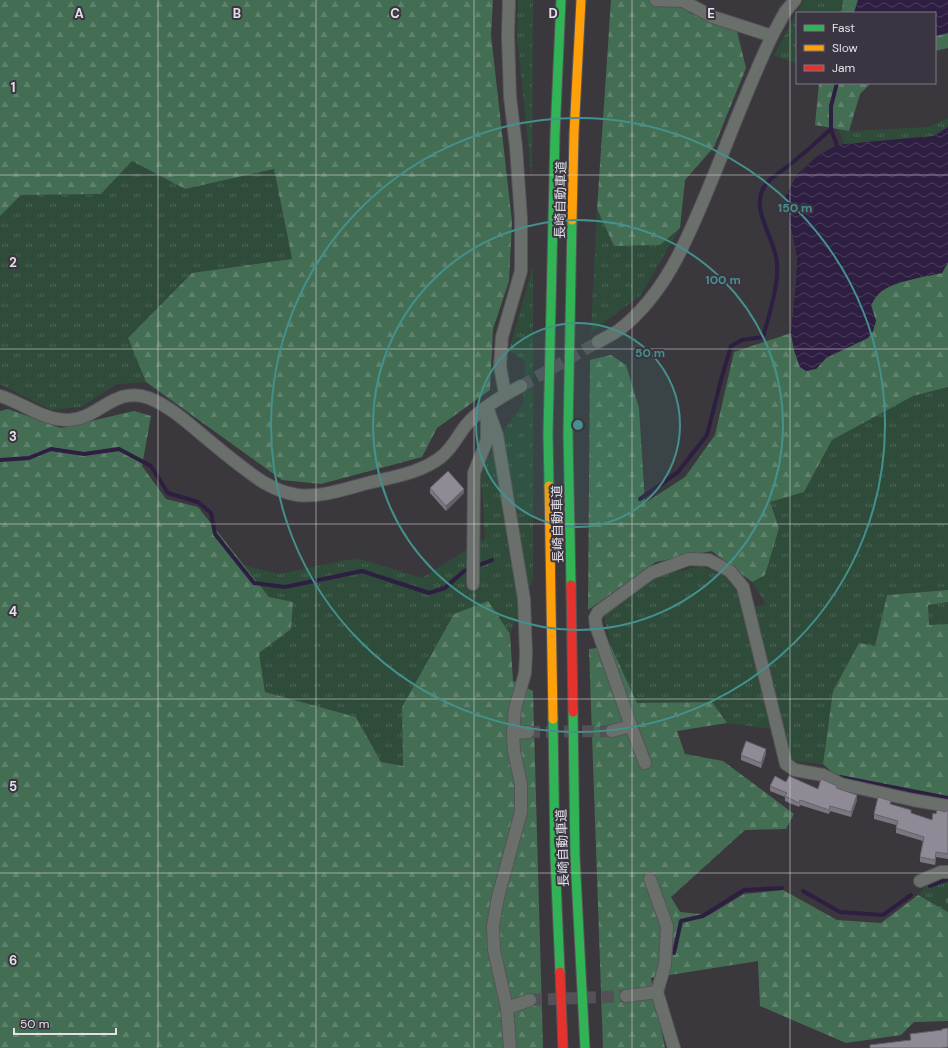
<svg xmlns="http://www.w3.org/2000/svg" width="948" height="1048" viewBox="0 0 948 1048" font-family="'DM Sans','Noto Sans JP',sans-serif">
  <defs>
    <pattern id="grass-tufts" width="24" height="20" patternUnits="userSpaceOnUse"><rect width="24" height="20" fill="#2f4b3a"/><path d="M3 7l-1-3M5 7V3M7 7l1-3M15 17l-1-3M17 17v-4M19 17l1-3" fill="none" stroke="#4d6556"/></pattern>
    <pattern id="forest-firs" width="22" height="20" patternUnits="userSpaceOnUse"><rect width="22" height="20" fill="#446e54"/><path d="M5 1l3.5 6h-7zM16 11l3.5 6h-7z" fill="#5f826d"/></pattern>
    <pattern id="cemetery-stones" width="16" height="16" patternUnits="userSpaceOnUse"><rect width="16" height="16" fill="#2f4b3a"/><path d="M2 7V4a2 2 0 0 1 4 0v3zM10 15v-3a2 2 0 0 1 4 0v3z" fill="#4d6556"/></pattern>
    <pattern id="water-waves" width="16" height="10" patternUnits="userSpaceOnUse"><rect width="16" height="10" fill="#2e1e41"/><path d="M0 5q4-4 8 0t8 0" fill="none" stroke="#4c3e5c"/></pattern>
  </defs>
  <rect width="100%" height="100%" fill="#3a383d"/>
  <g fill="url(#grass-tufts)">
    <polygon points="518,0 533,0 532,182 517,36"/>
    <polygon points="804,0 843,0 842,10 839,13 797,13 797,64 774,55"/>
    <polygon points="948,118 948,127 934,136 845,144 838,129 849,131 928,127"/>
    <polygon points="132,161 185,189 274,169 292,260 192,273 128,338 146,382 117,384 81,407 51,410 0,384 0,216 21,195 101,194"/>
    <polygon points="597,209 614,246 660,245 680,228 640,296 591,332"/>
    <polygon points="533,266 533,578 510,634 488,602 402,707 403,767 381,762 356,717 265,692 259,653 291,629 269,597 245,566 279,574 357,558 422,578 485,538 481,472 504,430 523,404 525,362 509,350"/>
    <polygon points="948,387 948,590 887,595 875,646 833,691 823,764 792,761 755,607 766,604 752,582 765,575 769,502 804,492 832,440 913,396"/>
    <polygon points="700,566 724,575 737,592 771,729 727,723 712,702 637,703 611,646 604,616 659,576"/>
    <polygon points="948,602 948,624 929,626 928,604"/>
    <polygon points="930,882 948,882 948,893 944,891 937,905 918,895"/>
  </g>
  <g fill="url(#forest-firs)">
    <polygon points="0,0 493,0 491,35 512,222 509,281 493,329 490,390 437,428 422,457 321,484 282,480 146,382 128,338 192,273 292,259 274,169 185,189 132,161 101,194 21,195 0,216"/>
    <polygon points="611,0 695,0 689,13 736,27 746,68 714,147 685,180 680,228 660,245 614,246 597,209"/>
    <polygon points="843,0 858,0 854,13 839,13 842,10"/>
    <polygon points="948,33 948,48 935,51 935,36"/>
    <polygon points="819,83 871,83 860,94 849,131 815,125"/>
    <path d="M948,262V387L913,396L832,440L804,492L770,502L779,528L765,575L752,582L712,551L656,562L588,610L590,360L611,355L626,365L639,408L645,503L685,477L715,435L734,352L791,333L794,350L800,367L816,369L826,358L836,353L876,321L871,306C874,299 878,293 885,289C898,281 926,276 942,273Z"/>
    <polygon points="8,409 61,428 134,411 151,416 142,466 166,499 198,507 269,597 293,602 291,629 259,653 265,692 356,717 381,762 403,766 402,707 454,614 488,601 510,634 513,681 533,691 543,1048 0,1048 0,411"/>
    <polygon points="948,590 948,602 928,605 929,625 948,624 948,802 841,780 823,764 833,691 859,643 875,646 887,595"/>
    <polygon points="611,646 637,703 712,702 727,723 677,731 685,754 723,761 794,814 786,829 745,830 671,897 680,912 709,915 744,894 783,890 837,920 881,923 918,895 948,912 948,1021 914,1022 901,1035 846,1043 760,1006 758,961 651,978 665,1048 603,1048 589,649"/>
  </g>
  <polygon fill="url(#cemetery-stones)" points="944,891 948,893 948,912 937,905"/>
  <g fill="url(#water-waves)">
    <polygon points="858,0 948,0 948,33 935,36 935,13 854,13"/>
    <path d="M948,127V262L942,273C926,276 898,281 885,289C878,293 874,299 871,305L876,321L873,331L868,338L826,358L816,369L806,371L800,367L794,350L791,333L796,282L797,257L785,197L797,175L816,157L833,147L845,144L934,136Z"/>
  </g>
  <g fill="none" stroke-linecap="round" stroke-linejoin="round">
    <g stroke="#2e1e41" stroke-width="4">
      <polyline points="831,129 839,151"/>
      <polyline points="0,460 29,458 51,449 84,454 119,449 151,466 168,493 198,502 211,513 215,534 254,583 285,587 362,571 429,593 445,588 464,571 492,560"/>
      <path d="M640,499L678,472L707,435L721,380L731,346L742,340L763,337C769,315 781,279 776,257C772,234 749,206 766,184C771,178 780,172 787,167C802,155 817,142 831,129V106L837,83"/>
      <polyline points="840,777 948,798"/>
      <polyline points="930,886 948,879"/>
      <polyline points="803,891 840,912 883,915 911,895"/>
      <polyline points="674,953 681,921 703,916 744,890 782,888"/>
    </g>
    <g stroke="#535157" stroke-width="12" stroke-dasharray="12 6" stroke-linecap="butt">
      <polyline points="521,386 598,342"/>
      <polyline points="528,732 612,731"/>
      <polyline points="530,1000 626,996"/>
    </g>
    <defs>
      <g id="street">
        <polyline points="656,0 683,1 713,17 772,36"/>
        <path d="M598,342C605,338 613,334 619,330C670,291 692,227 716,170C734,125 751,80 772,36L785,12L795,0"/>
        <polyline points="505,394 500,366 502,337 521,271 521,219 516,147 510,97 508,34 509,0"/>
        <path d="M0,396C23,403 42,420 68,420C98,420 114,385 149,398C171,407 188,423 206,438C224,453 243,469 263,482C273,488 285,493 297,495C320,498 345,489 368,483C392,477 421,473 441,457C452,449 458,435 467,424C481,408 502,396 521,386"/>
        <polyline points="487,407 497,435 524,599 526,654 525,673 515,709 513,733 514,751 521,784 521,812 498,897 493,926 494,950 507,1008 510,1048"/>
        <polyline points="473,584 474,473 487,440 487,416"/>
        <polyline points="631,726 645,763"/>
        <polyline points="612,731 631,726 596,626 595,618 598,612 651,573 689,559 709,560 730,571 743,587 786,764 795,770 823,775 841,784 913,800 948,806"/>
        <polyline points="513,733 528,732"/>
        <polyline points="650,879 667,926 665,965 657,992"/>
        <polyline points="920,881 941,872 948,872"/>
        <polyline points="626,996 657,992 674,1048"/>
        <polyline points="507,1008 530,1000"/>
      </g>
      <g id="fast">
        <polyline points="549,486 548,433 555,135 561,0"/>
        <polyline points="571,585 568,433 572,220"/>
        <polyline points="573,712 575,857 585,1048"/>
        <polyline points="553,719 555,858 560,972"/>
      </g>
      <g id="slow">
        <polyline points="572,220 574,134 581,0"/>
        <polyline points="549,486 553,719"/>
      </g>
      <g id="jam">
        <polyline points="571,585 573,712"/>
        <polyline points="560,972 563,1048"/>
      </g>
    </defs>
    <use href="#street" stroke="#555458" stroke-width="14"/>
    <use href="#fast" stroke="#555458" stroke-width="11"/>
    <use href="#slow" stroke="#555458" stroke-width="11"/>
    <use href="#jam" stroke="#555458" stroke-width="11"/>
    <use href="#street" stroke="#6a6f6c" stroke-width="12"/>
    <use href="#fast" stroke="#30b455" stroke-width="9"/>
    <use href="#slow" stroke="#ff9f0a" stroke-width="9"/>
    <use href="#jam" stroke="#e5322d" stroke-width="9"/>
  </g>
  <g fill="#7b7781">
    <polygon points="430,488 464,493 446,511 430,493"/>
    <polygon points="766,754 761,768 741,760 741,755"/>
    <polygon points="786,782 818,789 837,788 857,800 851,817 830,811 829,814 800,805 799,807 785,801 785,797 770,791 770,786"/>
    <polygon points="891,804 911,813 932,820 936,814 946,812 948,810 948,859 936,857 935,865 920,862 920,857 923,841 896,833 896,825 874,819 874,814"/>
  </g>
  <g fill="#646169">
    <polygon points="464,489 464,493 446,511 446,506"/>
    <polygon points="766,749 766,754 761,768 761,763"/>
    <polygon points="857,795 857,800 851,817 851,812"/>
    <polygon points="936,852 936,857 935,865 935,860"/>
  </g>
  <g fill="#8f8a96" stroke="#646169">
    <polygon points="448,471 464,489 446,506 430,488"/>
    <polygon points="746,741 766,749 761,763 741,755"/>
    <polygon points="775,776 786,782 789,776 818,789 821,779 837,786 836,788 857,795 851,812 830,806 829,810 800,800 799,803 785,796 787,793 770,786"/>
    <polygon points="878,797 891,801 890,804 911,810 911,813 932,820 933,813 936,814 937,810 946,812 947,810 948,810 948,854 936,852 935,860 920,857 924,837 896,828 898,821 874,814"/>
    <polygon points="948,1028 948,1047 942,1048 870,1048 870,1045 911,1040 910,1034 942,1030 942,1029"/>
  </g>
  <path fill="none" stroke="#e3e0e8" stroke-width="1" stroke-opacity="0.55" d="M158,0V1048M316,0V1048M474,0V1048M632,0V1048M790,0V1048M0,175H948M0,349H948M0,524H948M0,699H948M0,873H948"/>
  <circle cx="578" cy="425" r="102" fill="#44908c" fill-opacity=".12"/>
  <g fill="none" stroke="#44908c" stroke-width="2">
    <circle cx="578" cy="425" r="102"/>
    <circle cx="578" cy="425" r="205"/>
    <circle cx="578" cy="425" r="307"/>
  </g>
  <g text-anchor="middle" stroke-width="4" stroke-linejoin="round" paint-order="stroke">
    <g font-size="13" fill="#e3e0e8" stroke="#3a3540">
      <text transform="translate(560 200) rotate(-89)" y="5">長崎自動車道</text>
      <text transform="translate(557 524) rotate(-91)" y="5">長崎自動車道</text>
      <text transform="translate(562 848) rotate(-92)" y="5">長崎自動車道</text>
    </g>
  </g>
  <g font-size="13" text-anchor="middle" font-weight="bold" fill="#e3e0e8" stroke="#3a3540" stroke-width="4" stroke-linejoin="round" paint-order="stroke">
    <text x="79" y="18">A</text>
    <text x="237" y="18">B</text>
    <text x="395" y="18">C</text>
    <text x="553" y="18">D</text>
    <text x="711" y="18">E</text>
    <text x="13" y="92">1</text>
    <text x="13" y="267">2</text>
    <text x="13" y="441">3</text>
    <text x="13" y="616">4</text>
    <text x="13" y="791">5</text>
    <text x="13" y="965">6</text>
  </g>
  <circle cx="578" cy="425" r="6" fill="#44908c" stroke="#3a3540" stroke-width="2"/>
  <g font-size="12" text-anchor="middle" font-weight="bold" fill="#44908c" stroke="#3a3540" stroke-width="4" stroke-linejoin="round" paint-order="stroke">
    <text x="795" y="212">150 m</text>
    <text x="723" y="284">100 m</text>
    <text x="650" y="357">50 m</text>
  </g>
  <rect x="796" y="12" width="140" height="72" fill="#3a3540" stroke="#7e7983"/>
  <rect x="804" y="25" width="20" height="6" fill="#30b455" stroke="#7e7983"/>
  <text x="832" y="32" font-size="12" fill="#e3e0e8">Fast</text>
  <rect x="804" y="45" width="20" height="6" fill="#ff9f0a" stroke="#7e7983"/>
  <text x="832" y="52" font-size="12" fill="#e3e0e8">Slow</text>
  <rect x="804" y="65" width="20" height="6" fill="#e5322d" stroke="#7e7983"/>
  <text x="832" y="72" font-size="12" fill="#e3e0e8">Jam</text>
  <path d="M14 1028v6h102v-6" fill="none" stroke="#e3e0e8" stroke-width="2"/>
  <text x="20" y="1028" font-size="12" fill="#e3e0e8" stroke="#3a3540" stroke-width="3" paint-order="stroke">50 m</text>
</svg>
